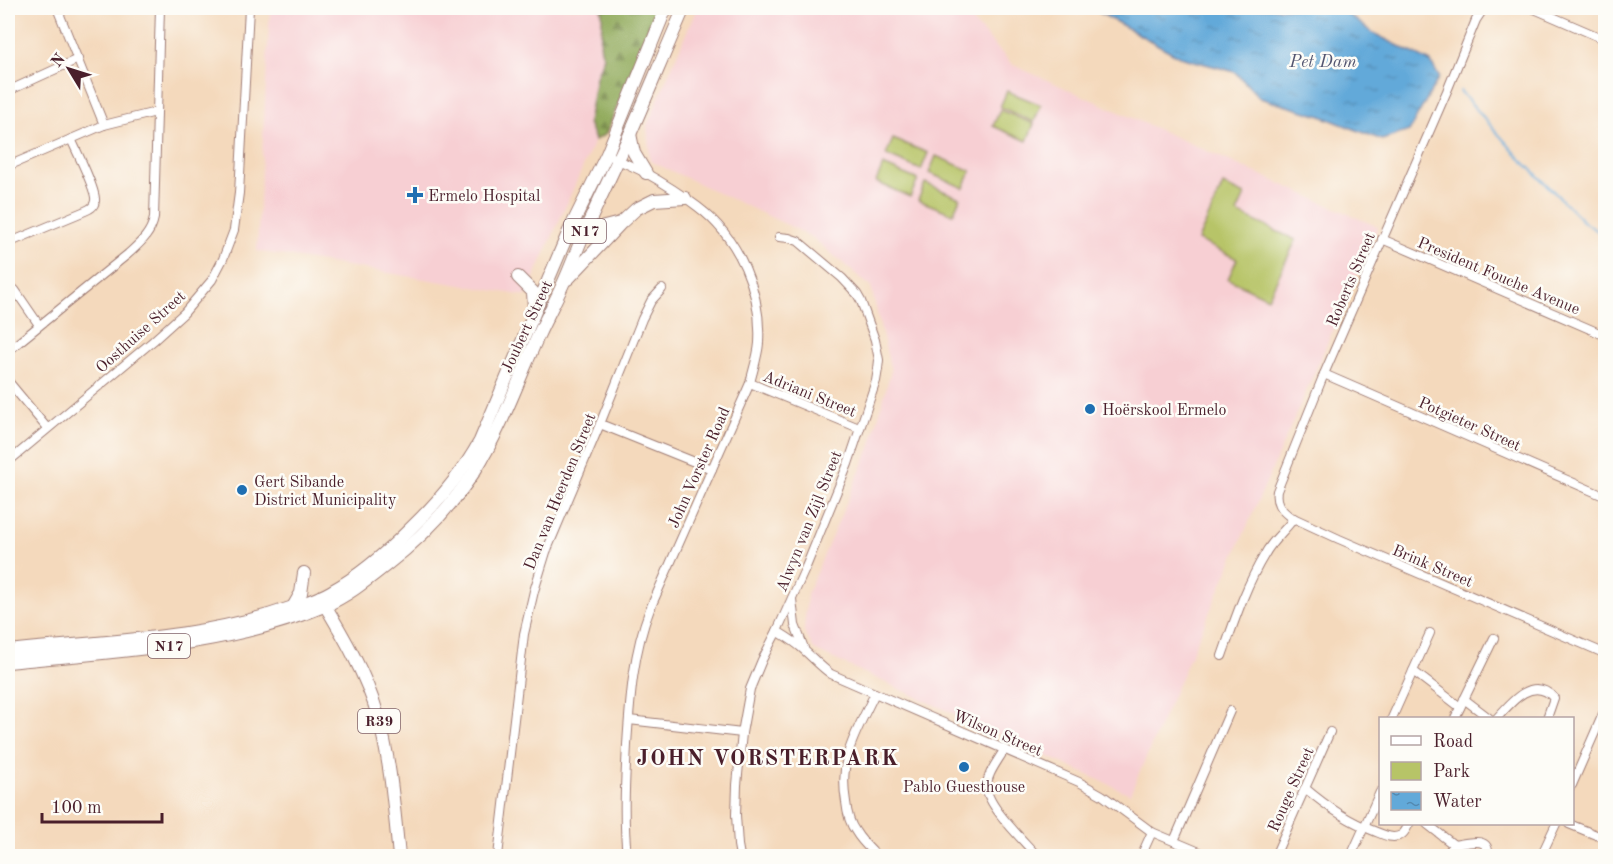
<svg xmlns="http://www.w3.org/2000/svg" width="1613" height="864" viewBox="0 0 1613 864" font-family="'Old Standard TT',serif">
  <defs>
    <pattern id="forest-firs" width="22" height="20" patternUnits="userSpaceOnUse" patternTransform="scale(1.5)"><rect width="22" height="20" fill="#91aa5c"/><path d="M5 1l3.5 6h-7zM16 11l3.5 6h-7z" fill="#788a4c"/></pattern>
    <pattern id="water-ripples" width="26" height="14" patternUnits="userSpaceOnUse" patternTransform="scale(1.5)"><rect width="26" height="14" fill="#62a9d9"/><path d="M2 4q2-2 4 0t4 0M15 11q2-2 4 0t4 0" fill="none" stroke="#5389b0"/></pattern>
  </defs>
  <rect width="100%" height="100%" fill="#fdfcf7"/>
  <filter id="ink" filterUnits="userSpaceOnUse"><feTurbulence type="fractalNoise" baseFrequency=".0167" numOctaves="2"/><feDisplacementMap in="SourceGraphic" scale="12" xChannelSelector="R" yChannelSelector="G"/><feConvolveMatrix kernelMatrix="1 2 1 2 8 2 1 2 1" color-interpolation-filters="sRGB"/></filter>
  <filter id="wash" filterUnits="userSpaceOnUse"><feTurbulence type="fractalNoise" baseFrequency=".008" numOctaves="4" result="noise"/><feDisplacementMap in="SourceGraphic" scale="24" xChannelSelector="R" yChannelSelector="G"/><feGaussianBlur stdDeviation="1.35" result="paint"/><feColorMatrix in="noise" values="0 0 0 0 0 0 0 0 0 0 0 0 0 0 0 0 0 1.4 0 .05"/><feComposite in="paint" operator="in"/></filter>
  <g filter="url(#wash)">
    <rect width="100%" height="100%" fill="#f4d9bc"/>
    <g fill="#f7cfd3">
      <polygon points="270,8 653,8 526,296 257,251"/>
      <polygon points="697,8 960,8 1013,65 1378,227 1130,794 814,650 804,631 807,594 870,448 891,371 871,287 813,238 794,228 650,161 647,125"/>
    </g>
    <path fill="url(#forest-firs)" stroke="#6e6444" stroke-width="1.5" d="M601,8H657L606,134L595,140L588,123L596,77L604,57C595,43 606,23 601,8Z"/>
    <g fill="#b7c467" stroke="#807249" stroke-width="1.5">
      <polygon points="1007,91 1041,105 1034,122 1000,107"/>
      <polygon points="1000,110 1034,124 1027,141 993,126"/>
      <polygon points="893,139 928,153 921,170 886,155"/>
      <polygon points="936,156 971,171 964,188 929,173"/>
      <polygon points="883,165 918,180 910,197 876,182"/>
      <polygon points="925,183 960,198 953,214 918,200"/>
      <polygon points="1223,185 1245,195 1237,213 1296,240 1268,298 1228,279 1237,259 1198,240"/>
    </g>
    <polygon fill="url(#water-ripples)" stroke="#566482" stroke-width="1.5" points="1091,8 1340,8 1373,33 1431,62 1439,77 1409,131 1382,140 1321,116 1260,98 1235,72 1180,57"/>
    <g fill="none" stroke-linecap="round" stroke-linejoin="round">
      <polyline stroke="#62a9d9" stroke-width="2" points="1460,91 1518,156 1585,223 1606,236"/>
    </g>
  </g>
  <g filter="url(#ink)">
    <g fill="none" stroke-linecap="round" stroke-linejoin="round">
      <defs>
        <g id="minor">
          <polyline points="57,8 104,125"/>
          <path d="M1484,8L1476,20L1447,91L1324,374L1277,491C1275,502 1280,509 1289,516L1339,539L1606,654"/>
          <polyline points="1532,8 1606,40"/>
          <polyline points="8,91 78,59"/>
          <path d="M607,154C619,161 632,166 644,172C662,182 681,194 698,207C739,238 762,292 759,343C758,356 753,370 750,383L650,609C633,652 630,699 627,745C625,783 623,819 627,856"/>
          <polyline points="8,166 104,125 156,112"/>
          <polyline points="1382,239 1606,336"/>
          <path d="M8,243L85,211C90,209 94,207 95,201C97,192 76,150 71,139"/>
          <polyline points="15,290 39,325"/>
          <path d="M8,351L128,254C140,243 151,234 154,218L160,8"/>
          <polyline points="1324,374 1606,497"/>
          <polyline points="8,381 47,428"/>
          <polyline points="750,383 859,428"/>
          <polyline points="600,424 712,469"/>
          <polyline points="8,462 153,341 184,313 212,280 223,259 234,230 239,193 249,8"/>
          <polyline points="792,599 795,625 804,648"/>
          <path d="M777,631C787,637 797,643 805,651C814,659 821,667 831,674L1079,782L1102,795L1152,832L1209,856"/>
          <path d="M1222,656C1234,622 1246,585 1265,554C1272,540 1285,531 1294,518"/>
          <polyline points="1413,671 1460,707"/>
          <path d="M875,693C857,732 838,757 846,802C847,812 849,823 856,832C861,841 870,849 877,856"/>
          <polyline points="1464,699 1489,718"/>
          <polyline points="1392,718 1430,633"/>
          <polyline points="1455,718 1494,638"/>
          <path d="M1497,718C1511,702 1533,675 1554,698L1547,718"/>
          <polyline points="629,720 742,733"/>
          <path d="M1004,750C998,761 986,775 987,788C987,806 1025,842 1037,856"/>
          <polyline points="1572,785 1606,707"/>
          <path d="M1305,788C1326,806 1347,821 1374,831C1382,834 1392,840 1401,835C1405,833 1407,827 1409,824"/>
          <polyline points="1427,824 1454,845"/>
          <polyline points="1569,824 1606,839"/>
          <polyline points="1174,841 1230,711"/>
          <polyline points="498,856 524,634 534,591 546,552 600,424 642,319 651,301 662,289"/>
          <polyline points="740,856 738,845 736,815 737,785 742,733 750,689 762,660 777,631 806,567 848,464 876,381 878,369 879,360 875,340 861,301 857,294 842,278 798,241 789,238 779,237"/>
          <polyline points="1141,856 1152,832"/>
          <polyline points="1275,856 1330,732"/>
          <polyline points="1351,856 1380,792"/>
          <path d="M1445,856L1454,845C1468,843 1490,835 1488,856"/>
          <polyline points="1541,856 1556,824"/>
        </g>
        <path id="primary" d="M320,597C343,635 366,674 378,716C391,762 394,809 399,856"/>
        <g id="trunk">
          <polyline points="630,134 634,153 646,173"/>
          <polyline points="585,232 620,223"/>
          <polyline points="518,277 533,292 534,309"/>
          <polyline points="568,279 621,223 636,209 654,200 685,198"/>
          <polyline points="293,607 301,593 304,573"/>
          <path d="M8,651C101,641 200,640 290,608C304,603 319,599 332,591C361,575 386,553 410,529C437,503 462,474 480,441L569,231L607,154L666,8"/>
          <path d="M8,662C114,651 224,648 324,606C346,597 366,581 385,566C419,540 450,508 474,472C501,430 518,381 538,336C546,318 555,302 563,284C571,267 577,249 585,231C600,198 616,165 631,132C649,91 666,49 684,8"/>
        </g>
      </defs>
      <use href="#minor" stroke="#9f7c74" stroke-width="10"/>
      <use href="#primary" stroke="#9f7c74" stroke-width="14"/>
      <use href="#trunk" stroke="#9f7c74" stroke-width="14"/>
      <use href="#minor" stroke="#fff" stroke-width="8"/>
      <use href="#primary" stroke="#fff" stroke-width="12"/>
      <use href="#trunk" stroke="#fff" stroke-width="12"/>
    </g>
  </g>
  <g fill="#1f6fb2" stroke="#fdfcf7" stroke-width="2">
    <path d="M412 186h6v6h6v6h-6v6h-6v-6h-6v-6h6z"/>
    <circle cx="1090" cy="409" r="6"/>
    <circle cx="242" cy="490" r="6"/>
    <circle cx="964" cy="767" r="6"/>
  </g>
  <g text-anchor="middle" stroke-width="5" stroke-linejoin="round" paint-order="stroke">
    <g fill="#fdfcf7" stroke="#806168" stroke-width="1.5">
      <rect x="564" y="219" width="42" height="24" rx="4.5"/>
      <rect x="148" y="634" width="42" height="24" rx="4.5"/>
      <rect x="358" y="709" width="42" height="24" rx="4.5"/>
    </g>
    <g font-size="15" font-weight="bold" fill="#4a1f2b">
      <text x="585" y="236">N17</text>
      <text x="169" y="651">N17</text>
      <text x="379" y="726">R39</text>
    </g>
    <g font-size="16" fill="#4a1f2b" stroke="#fdfcf7" text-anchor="start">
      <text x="428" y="201">Ermelo Hospital</text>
      <text x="1102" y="415">Hoërskool Ermelo</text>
      <text x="254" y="487">Gert Sibande<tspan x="254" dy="18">District Municipality</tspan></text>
      <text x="964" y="792" text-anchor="middle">Pablo Guesthouse</text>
    </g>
    <g font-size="16" fill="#4a1f2b" stroke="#fdfcf7">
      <text transform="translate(1499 275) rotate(23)" y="6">President Fouche Avenue</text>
      <text transform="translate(1350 279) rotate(-67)" y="6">Roberts Street</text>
      <text transform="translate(526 326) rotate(-65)" y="6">Joubert Street</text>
      <text transform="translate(140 331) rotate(-42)" y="6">Oosthuise Street</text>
      <text transform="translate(810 393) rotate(22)" y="6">Adriani Street</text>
      <text transform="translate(1470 423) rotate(24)" y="6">Potgieter Street</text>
      <text transform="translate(698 467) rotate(-66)" y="6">John Vorster Road</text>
      <text transform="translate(559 491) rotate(-68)" y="6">Dan van Heerden Street</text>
      <text transform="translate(808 521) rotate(-68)" y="6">Alwyn van Zijl Street</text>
      <text transform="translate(1433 565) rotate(23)" y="6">Brink Street</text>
      <text transform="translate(998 732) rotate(23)" y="6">Wilson Street</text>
      <text transform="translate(1290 789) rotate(-66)" y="6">Rouge Street</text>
    </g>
    <g font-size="18" font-style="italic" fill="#545671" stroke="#fdfcf7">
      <text x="1323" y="67">Pet Dam</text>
    </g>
    <g font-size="22" font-weight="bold" letter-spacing="1.5" fill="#4a1f2b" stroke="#fdfcf7">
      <text x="768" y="765">JOHN VORSTERPARK</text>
    </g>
  </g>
  <rect width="1613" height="864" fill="none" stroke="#fdfcf7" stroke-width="30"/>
  <rect x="1379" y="717" width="195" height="108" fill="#fdfcf7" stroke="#b5a4a5" stroke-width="1.5"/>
  <rect x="1391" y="736" width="30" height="9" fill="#ffffff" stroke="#b5a4a5" stroke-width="1.5"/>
  <text x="1433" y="747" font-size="18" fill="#4a1f2b">Road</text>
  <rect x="1391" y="762" width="30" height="18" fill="#b7c467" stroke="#b5a4a5" stroke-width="1.5"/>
  <text x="1433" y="777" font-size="18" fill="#4a1f2b">Park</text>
  <rect x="1391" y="792" width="30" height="18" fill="url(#water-ripples)" stroke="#b5a4a5" stroke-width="1.5"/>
  <text x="1433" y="807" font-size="18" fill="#4a1f2b">Water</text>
  <g transform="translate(69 69) rotate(308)" stroke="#fdfcf7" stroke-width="4.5" paint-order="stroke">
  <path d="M0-4.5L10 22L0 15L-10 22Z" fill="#4a1f2b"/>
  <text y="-9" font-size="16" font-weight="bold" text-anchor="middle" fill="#4a1f2b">N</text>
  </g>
  <path d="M42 813v9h120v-9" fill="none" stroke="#4a1f2b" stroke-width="3"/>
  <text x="51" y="813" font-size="18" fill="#4a1f2b" stroke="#fdfcf7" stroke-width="4.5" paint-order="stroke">100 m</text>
</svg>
